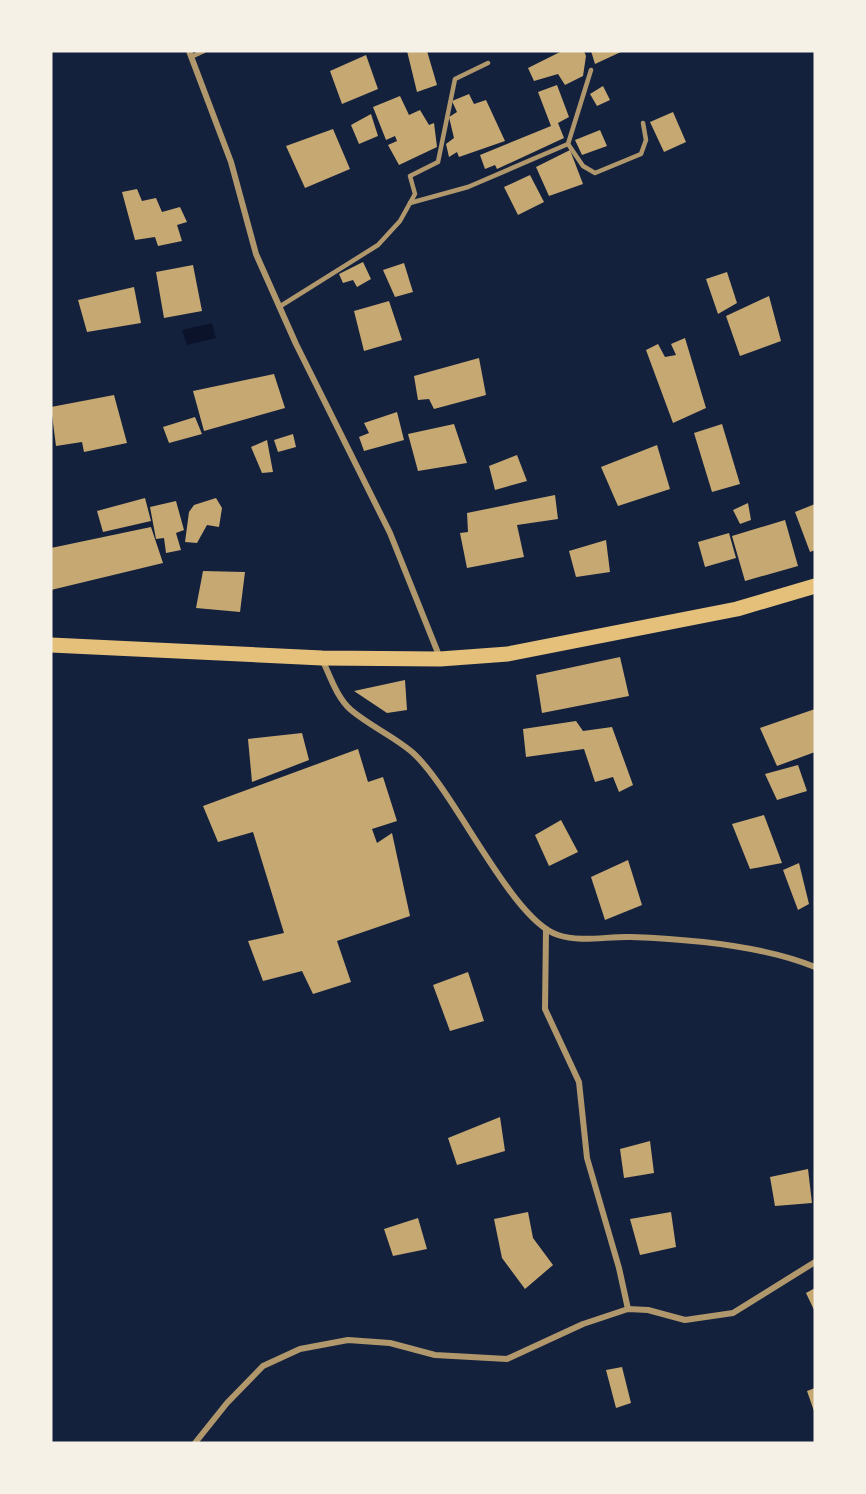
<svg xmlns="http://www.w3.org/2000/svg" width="866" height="1494" viewBox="0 0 866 1494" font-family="'Titillium Web',sans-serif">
  <rect width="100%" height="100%" fill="#14213d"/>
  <polygon fill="#0b132b" points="212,323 216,338 187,345 182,330"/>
  <g fill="#c6a872">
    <polygon points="407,51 427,51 437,85 417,92"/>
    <polygon points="562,51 584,51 586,56 583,76 565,85 558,74 534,81 528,68"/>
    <polygon points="591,51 623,51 595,64"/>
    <polygon points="366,55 378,89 342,104 330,71"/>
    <polygon points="557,85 569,117 558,123 564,138 497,169 495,165 485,169 480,155 551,126 538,92"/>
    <polygon points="603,86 610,100 597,106 590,94"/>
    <polygon points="469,94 474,104 486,100 505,141 459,157 457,152 449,157 446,144 454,138 449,117 457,112 452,101"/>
    <polygon points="400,96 409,115 420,110 429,125 434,123 437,147 399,165 388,145 397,141 395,136 386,140 373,107"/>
    <polygon points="673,112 686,142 664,152 650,122"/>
    <polygon points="371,114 378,136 359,144 351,125"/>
    <polygon points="333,129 350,169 305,188 286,146"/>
    <polygon points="600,130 607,146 582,155 575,140"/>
    <polygon points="570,150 583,184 549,196 536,167"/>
    <polygon points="530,175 544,202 518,215 504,187"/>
    <polygon points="137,189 142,201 156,198 162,212 180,207 187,222 177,225 182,241 158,246 155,237 135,240 122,192"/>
    <polygon points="363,262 371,279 357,287 353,280 343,283 339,274"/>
    <polygon points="404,263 413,292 395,297 383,270"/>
    <polygon points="193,265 202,311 164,318 156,272"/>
    <polygon points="727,272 737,303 718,314 706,279"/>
    <polygon points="134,287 141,323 87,332 78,300"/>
    <polygon points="769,296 781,341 740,356 726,316"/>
    <polygon points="389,301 402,340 364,351 354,311"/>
    <polygon points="685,338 706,408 673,423 646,350 658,344 665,357 676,355 671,344"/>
    <polygon points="479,358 486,395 434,409 429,399 418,400 414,376"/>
    <polygon points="274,374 285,408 204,431 193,391"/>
    <polygon points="114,395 127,443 84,452 82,442 56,446 51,407"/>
    <polygon points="397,412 404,440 364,451 359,437 369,433 364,423"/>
    <polygon points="195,417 202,434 169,443 163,427"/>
    <polygon points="454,424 467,463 418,471 408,434"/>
    <polygon points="722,424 740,484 712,492 694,433"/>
    <polygon points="293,434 296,447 278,452 274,440"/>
    <polygon points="267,440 273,472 262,473 251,447"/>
    <polygon points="657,445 670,489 618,506 601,467"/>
    <polygon points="517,455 527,481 495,490 489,466"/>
    <polygon points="555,495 558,519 517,525 524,557 467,568 460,533 468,532 467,513"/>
    <polygon points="145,498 151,521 103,532 97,511"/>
    <polygon points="216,498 222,508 219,527 207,525 197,543 185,542 189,512 194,505"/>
    <polygon points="176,501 184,530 176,533 181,550 166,553 164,538 156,539 150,507"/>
    <polygon points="748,503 751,520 740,524 733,510"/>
    <polygon points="815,504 815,550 810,552 795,512"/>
    <polygon points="785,520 798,566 745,581 732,536"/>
    <polygon points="151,527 163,563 51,590 51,548"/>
    <polygon points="729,533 736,558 705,567 698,542"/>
    <polygon points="606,540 610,572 576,577 569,551"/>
    <polygon points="203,571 245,572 240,612 196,608"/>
    <polygon points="620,657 629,696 542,713 536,675"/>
    <polygon points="405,680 407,710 387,713 354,691"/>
    <polygon points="815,709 815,752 777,766 760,728"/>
    <polygon points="576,721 583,731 612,727 633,785 619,792 613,777 595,782 584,749 526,757 523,729"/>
    <polygon points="302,733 309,760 252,782 248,739"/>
    <polygon points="358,749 368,782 383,777 397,821 372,829 377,843 392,833 410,916 337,941 351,982 313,994 302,971 263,981 248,941 284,933 253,832 218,842 203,806"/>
    <polygon points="798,765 807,791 777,800 765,774"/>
    <polygon points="764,815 782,863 750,869 732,824"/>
    <polygon points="561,820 578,852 549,866 535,835"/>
    <polygon points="628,860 642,905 605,920 591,877"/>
    <polygon points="799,863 809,904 798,910 783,870"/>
    <polygon points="468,972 484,1021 450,1031 433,985"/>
    <polygon points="500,1117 505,1151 457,1165 448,1138"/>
    <polygon points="650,1141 654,1173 624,1178 620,1149"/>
    <polygon points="808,1169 812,1203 775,1206 770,1177"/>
    <polygon points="528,1212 533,1238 553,1265 525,1289 502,1258 494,1219"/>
    <polygon points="671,1212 676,1247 640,1255 630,1219"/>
    <polygon points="418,1218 427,1249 393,1256 384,1229"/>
    <polygon points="815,1288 815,1312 806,1293"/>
    <polygon points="622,1367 631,1403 616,1408 606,1370"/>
    <polygon points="815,1388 815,1414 807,1391"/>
  </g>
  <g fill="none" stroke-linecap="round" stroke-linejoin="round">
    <g stroke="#b1986c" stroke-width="4.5">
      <polyline points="191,57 204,51"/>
      <polyline points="568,144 583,166 595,173 641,154 646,140 643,123"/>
      <polyline points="410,203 468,187 568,144 591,70"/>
      <polyline points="279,307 378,245 400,221 415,194 410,176 438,162 455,79 488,63"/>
    </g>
    <g stroke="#b1986c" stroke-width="6">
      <polyline points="189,51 231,162 256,254 296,344 390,533 440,658"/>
      <path d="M322,659C330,676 337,698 351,710C370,726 393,736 412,752C454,789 511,920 558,935C581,943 608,936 631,937C686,939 764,946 815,967"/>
      <polyline points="546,930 545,1009 579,1082 587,1158 619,1268 628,1309"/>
      <polyline points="195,1443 227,1403 263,1366 300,1349 348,1340 390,1343 435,1355 507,1359 583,1324 628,1309 648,1310 685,1320 733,1313 815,1262"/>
    </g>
    <polyline stroke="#e5c07b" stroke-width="15" points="51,645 322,658 440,659 508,654 737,609 815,586"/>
  </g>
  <rect width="866" height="1494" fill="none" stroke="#f6f1e7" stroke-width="105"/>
</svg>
